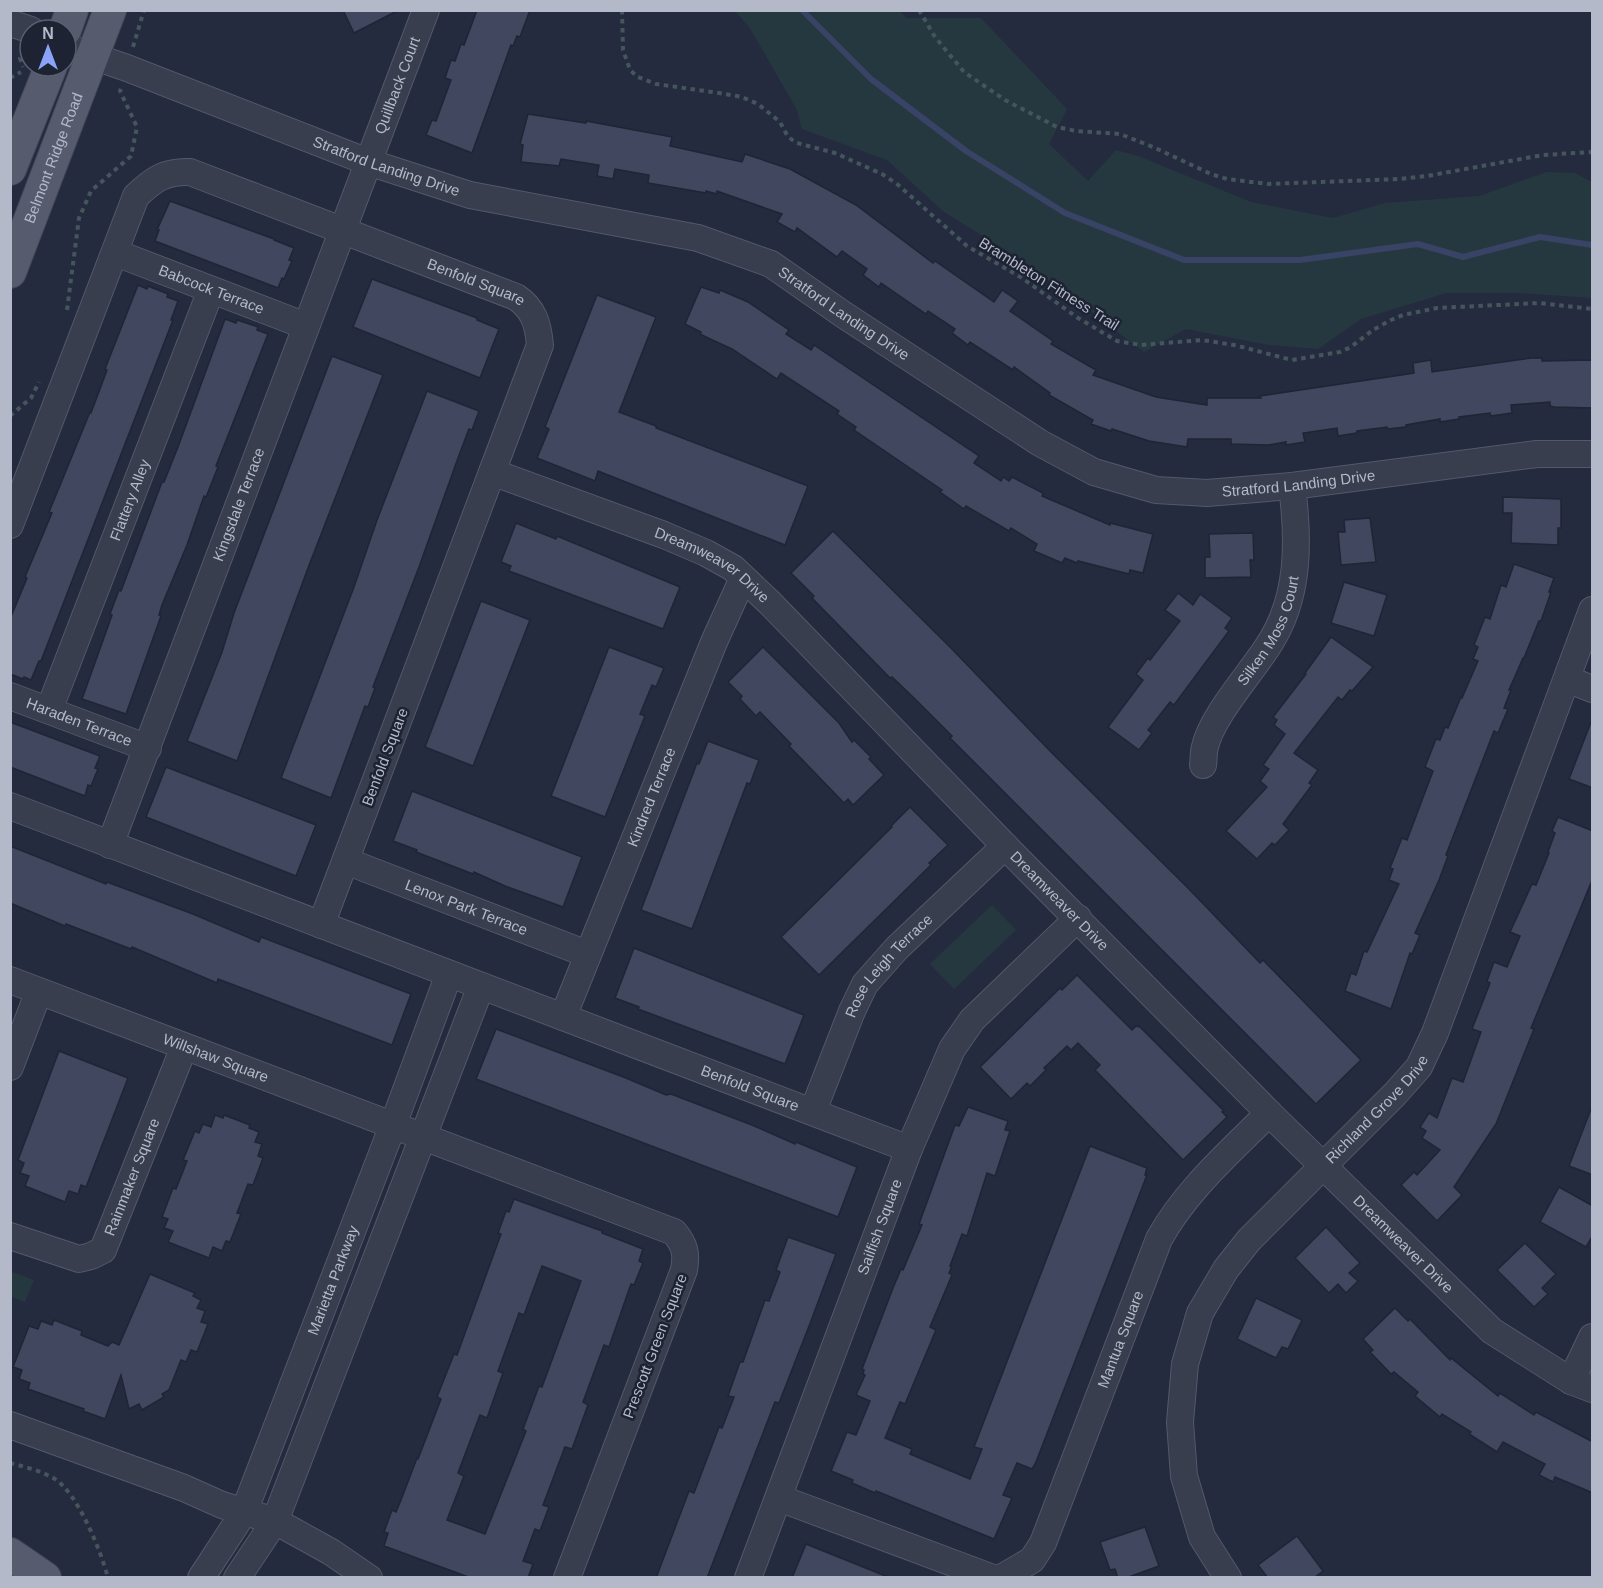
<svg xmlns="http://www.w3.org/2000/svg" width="1603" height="1588" viewBox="0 0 1603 1588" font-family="Arial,sans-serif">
  <rect width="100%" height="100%" fill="#242b3e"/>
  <g fill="#26383f">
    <polygon points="899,10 906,18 981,18 1067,109 1049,144 1088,181 1116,150 1138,156 1251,202 1333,218 1385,203 1479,196 1547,172 1575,173 1592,182 1592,298 1521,293 1446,293 1361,319 1318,349 1269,345 1186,329 1144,352 1022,260 944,212 887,160 802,129 797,110 750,28 735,11"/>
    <polygon points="992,905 1016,930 954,989 930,964"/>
    <polygon points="10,1271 34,1280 25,1302 11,1297"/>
  </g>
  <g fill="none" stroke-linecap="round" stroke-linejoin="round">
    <polyline stroke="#384365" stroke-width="6" points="802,10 871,79 966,151 1065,213 1184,260 1300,260 1418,244 1463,257 1540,237 1592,245"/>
  </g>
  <g fill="#40475e" stroke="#1f2535" stroke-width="1.5" fill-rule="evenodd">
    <polygon points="343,10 399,10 354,33"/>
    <polygon points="477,10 530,10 520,37 517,36 513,46 511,45 472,153 426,135 432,120 436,121 451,80 445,78 451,60 455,61 461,44 464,45"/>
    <polygon points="528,114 586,123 586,121 672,137 670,146 742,162 745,154 790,169 856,205 933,263 935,261 994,302 1002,290 1018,301 1010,311 1053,341 1051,344 1096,370 1093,375 1156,397 1207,405 1207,398 1261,398 1260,396 1414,373 1413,363 1431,360 1432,372 1531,358 1542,358 1542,361 1593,360 1593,408 1554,407 1550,406 1550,402 1511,405 1512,413 1491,416 1490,413 1459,417 1459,419 1440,422 1440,419 1406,425 1406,427 1387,429 1387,427 1357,431 1357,433 1338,436 1337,428 1303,433 1305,442 1286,445 1286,442 1268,445 1231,444 1231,439 1188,439 1187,447 1149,441 1112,429 1111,431 1091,424 1093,420 1049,395 1050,393 1014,367 1013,370 970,342 968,345 952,333 955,329 928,311 926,314 881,283 879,287 863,275 867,269 842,251 837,257 797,228 795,232 777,222 782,214 717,191 717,194 706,191 706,193 648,183 649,175 615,169 613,179 597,176 599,165 561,159 559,166 521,162 523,145 520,144"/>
    <polygon points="170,201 274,239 274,240 294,248 289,260 292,261 284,279 282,278 278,288 155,241 159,230 157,230"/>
    <polygon points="372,279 477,318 477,320 499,329 480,378 353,327"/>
    <polygon points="138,285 147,289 148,286 168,294 167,297 178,301 171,320 173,320 41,661 39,661 31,680 24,677 23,679 10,674 10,619 27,578 25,577 52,513 49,512 61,483 90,412 91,413 107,370 105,369"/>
    <polygon points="701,287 719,293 720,290 748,302 789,330 786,334 811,350 814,345 979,456 974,463 1001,481 1003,477 1009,481 1012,477 1043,493 1042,496 1110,525 1110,523 1153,534 1143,573 1130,570 1129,574 1078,561 1077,563 1065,558 1062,563 1034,551 1037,544 1011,528 1009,531 966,506 964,509 940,492 942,490 854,430 856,427 837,414 839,411 781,373 777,379 732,349 708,338 700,334 701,332 685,324"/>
    <polygon points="597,295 656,317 619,412 656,426 656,428 808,486 785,545 598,471 595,481 537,458 549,429 545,427"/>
    <polygon points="225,319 236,323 237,320 258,327 257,330 268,334 216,466 218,467 206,497 204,496 187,545 162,605 159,615 161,616 126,714 82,699 112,615 110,614 119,590 121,591 162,482 164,482 178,447"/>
    <polygon points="332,356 383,375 308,568 237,761 187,741 222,652 234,613"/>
    <polygon points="427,391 479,411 472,430 469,429 458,458 419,567 373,687 375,688 368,707 365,706 331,798 281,778 354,587 377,520"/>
    <polygon points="1503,497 1561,499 1561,528 1558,528 1558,545 1511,543 1512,513 1503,513"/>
    <polygon points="1370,518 1376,562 1341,565 1338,532 1345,532 1344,520"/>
    <polygon points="516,523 556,539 557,536 680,587 663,629 509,571 511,566 501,562"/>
    <polygon points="833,531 950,647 1052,753 1189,889 1260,963 1263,960 1361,1060 1316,1104 950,738 952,736 914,698 892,677 890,678 812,598 814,596 791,573"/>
    <polygon points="1253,533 1254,560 1250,560 1251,577 1205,578 1205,557 1210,557 1209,534"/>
    <polygon points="1514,564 1554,578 1549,592 1551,592 1541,621 1539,621 1524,658 1523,658 1509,690 1511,690 1504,708 1508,709 1498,733 1494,731 1446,855 1448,856 1439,880 1415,933 1420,935 1412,954 1410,953 1391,1009 1345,991 1351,973 1356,975 1364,951 1367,952 1399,884 1389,880 1393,869 1390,868 1402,838 1407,840 1433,771 1425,767 1436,739 1440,740 1445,727 1448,728 1461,697 1462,698 1478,661 1473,659 1478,647 1474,645 1485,617 1490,619 1501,585 1506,587"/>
    <polygon points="1344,582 1387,595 1374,636 1331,623"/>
    <polygon points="1178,593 1193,605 1200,594 1232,618 1225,628 1229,631 1174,705 1170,702 1148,730 1152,733 1139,750 1108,727 1143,680 1136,674 1148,658 1150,660 1180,621 1165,610"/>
    <polygon points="481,601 530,620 473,766 425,747"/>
    <polygon points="1331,637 1373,667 1352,691 1350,690 1342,700 1338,697 1294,753 1318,770 1309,783 1312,785 1283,824 1289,830 1275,845 1272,843 1257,859 1226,831 1267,787 1260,781 1269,769 1263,765 1285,734 1274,725 1277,720 1273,717 1306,674 1305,673"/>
    <polygon points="609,647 664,668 656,687 652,685 640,714 645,716 605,817 551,796"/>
    <polygon points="763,647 839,723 852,742 854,740 871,757 869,759 884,775 853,805 848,799 844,803 789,746 791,744 760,712 756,716 740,699 742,696 728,682"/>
    <polygon points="10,722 100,756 95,768 98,769 91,786 88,785 85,796 10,767"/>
    <polygon points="1591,722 1593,722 1593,788 1569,779"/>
    <polygon points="708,741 759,760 750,784 747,783 692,929 641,910 697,763 699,764"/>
    <polygon points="166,767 316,825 296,876 146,817"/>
    <polygon points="412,791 582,857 563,907 505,886 474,872 473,874 416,852 417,850 393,841"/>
    <polygon points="910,807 948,845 929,863 931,865 819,975 781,937 892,827 891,826"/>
    <polygon points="1558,817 1593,831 1593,878 1531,1028 1534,1029 1496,1124 1454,1187 1462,1195 1437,1221 1401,1185 1414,1172 1417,1175 1440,1150 1422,1138 1426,1131 1420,1127 1429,1113 1437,1118 1452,1078 1463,1082 1481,1032 1472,1029 1490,983 1487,981 1494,962 1507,967 1520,936 1510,932 1532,884 1536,885 1549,853 1548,852 1555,833 1552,831"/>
    <polygon points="10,846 106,884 107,882 193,914 259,942 261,937 411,994 392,1045 218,979 217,983 132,947 131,949 66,924 65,926 10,903"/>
    <polygon points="634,948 804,1015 785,1064 638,1009 639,1007 615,998"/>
    <polygon points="1077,975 1132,1030 1136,1026 1140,1027 1224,1111 1222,1112 1227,1117 1183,1160 1095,1070 1100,1065 1078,1043 1071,1050 1067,1046 1044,1068 1046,1070 1030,1086 1027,1083 1011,1099 980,1067 1060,988 1062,990"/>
    <polygon points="496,1029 626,1078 666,1095 671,1094 752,1125 795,1144 796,1142 857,1167 838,1217 476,1079"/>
    <polygon points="59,1051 128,1078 86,1187 81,1185 78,1194 69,1191 65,1202 25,1186 29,1176 20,1173 24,1163 18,1160"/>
    <polygon points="968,1107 1008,1121 1005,1130 1010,1131 995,1176 987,1173 967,1236 962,1234 950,1266 952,1266 949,1273 952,1275 930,1327 936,1330 905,1404 900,1402 885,1438 912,1449 910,1454 970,1479 982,1449 974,1447 1090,1146 1147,1168 1145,1175 1147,1175 1036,1462 1032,1469 1017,1463 1003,1495 1012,1498 994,1539 876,1491 875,1493 852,1483 853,1480 831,1471 847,1432 856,1435 870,1401 856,1395 865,1375 863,1374 864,1370 862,1369 893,1288 901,1269 903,1270 922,1225 919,1224 955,1125 959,1126"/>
    <polygon points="1591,1109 1593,1109 1593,1175 1569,1166"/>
    <polygon points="215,1115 223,1118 224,1115 250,1125 249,1128 259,1132 255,1142 262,1144 258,1156 263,1158 253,1185 248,1184 237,1213 241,1214 230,1242 226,1241 222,1251 213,1247 209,1258 168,1242 173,1231 164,1228 168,1219 162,1217 173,1188 176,1189 187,1161 183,1160 195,1131 199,1133 203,1124 211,1127"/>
    <polygon points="1559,1187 1593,1206 1593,1235 1586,1247 1540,1222"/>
    <path d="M514,1199L602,1231V1233L643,1249L639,1261L643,1263L634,1285L631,1284L609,1347L604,1345L583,1402L588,1405L572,1449L565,1447L543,1505L549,1507L540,1531L535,1529L523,1561L533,1564L528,1578H471L384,1546L388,1533L384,1532L392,1510L396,1512L401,1500L417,1458L418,1459L441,1399L437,1397L454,1354L457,1355L501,1234L498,1233L506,1211L509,1212ZM542,1266L581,1281L542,1387L539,1386L523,1429L526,1431L485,1534L447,1520L464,1476L458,1473L480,1415L487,1418L503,1373L498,1371L519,1313L524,1315Z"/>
    <polygon points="1326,1227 1360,1263 1349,1273 1358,1281 1346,1293 1338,1284 1329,1293 1295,1258"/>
    <polygon points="788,1237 836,1254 811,1321 779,1403 775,1402 707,1578 656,1578 689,1491 694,1493 719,1427 722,1428 734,1397 728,1396 740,1362 743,1362 765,1300 769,1301 780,1272 776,1270"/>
    <polygon points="1525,1243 1556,1274 1542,1288 1548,1294 1534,1307 1497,1270"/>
    <polygon points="150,1274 195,1293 193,1296 201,1300 197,1308 205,1311 201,1322 208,1324 197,1352 191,1350 186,1362 181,1360 169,1390 162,1394 164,1397 142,1410 139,1404 129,1409 121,1375 105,1419 83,1411 84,1409 28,1389 30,1383 19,1379 22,1370 13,1367 29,1326 38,1329 41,1321 52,1325 54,1320 82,1331 81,1335 108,1346 112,1342 119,1345"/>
    <polygon points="1256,1298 1302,1320 1288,1349 1282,1347 1276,1358 1237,1339"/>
    <polygon points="1395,1308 1408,1321 1410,1319 1450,1360 1451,1358 1498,1396 1500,1393 1534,1415 1536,1412 1593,1442 1593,1493 1555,1477 1553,1482 1539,1475 1545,1464 1503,1442 1497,1452 1469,1434 1471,1432 1442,1414 1440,1417 1415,1396 1418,1392 1394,1372 1391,1374 1370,1352 1373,1350 1363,1339"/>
    <polygon points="1145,1527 1159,1566 1126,1578 1118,1578 1115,1569 1110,1570 1100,1542"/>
    <polygon points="1297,1536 1323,1571 1314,1578 1268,1578 1258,1565"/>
    <polygon points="806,1544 888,1577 888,1578 792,1578"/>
  </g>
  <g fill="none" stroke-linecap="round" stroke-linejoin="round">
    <defs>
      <g id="minor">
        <polyline points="10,23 31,30"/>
        <path id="s1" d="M66,47L127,68L368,162L470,195L698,238L771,264L844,315L1040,443L1094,472L1156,490L1207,493L1292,486L1537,454H1592"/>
        <path id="s2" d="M116,253L306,326"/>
        <path id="s3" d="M492,472L664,535L706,553L733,568L770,603L1005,846L1269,1113L1492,1331L1571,1381L1592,1389"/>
        <path id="s4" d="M10,525L136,196C154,179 165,171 190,172L516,297C534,309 538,324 540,345L321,925"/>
        <polyline points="1567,679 1592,689"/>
        <path id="s5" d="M10,696L148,748"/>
        <path id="s6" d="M49,710L211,290"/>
        <path id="s7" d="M1203,765C1204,759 1203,753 1205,747C1211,717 1251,673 1268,646C1300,598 1299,541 1292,486"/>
        <path id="s8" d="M10,806L909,1149"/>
        <path id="s9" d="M110,845L426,10"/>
        <path id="s10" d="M346,861L587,954"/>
        <path id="s11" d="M10,980L674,1232C685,1245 687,1254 684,1270L567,1578"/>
        <path id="s12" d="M563,1017L714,642L743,578"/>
        <polyline points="10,1067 39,991"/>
        <path id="s13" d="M813,1111L852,1011L865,984L897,948L1005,846"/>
        <path id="s14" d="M10,1236L79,1259L91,1256L103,1250L184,1047"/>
        <polyline points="1571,1381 1592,1337"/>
        <polyline points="10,1425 184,1488 222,1505 275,1521 331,1552 369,1578"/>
        <polyline points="779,1498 993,1578"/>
        <path id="s15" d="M201,1578L244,1512L393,1125L449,974"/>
        <polyline points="237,1578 275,1521 481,986"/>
        <path id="s16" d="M748,1578L909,1149L952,1049L972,1020L1078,918"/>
        <path id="s17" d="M1001,1578L1032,1560L1043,1543L1159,1239C1186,1190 1230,1152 1269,1113"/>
        <path id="s18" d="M1228,1578L1202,1537L1184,1476L1180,1422L1185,1364L1200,1313L1226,1269L1249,1240L1395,1094L1419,1067L1435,1033L1592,610"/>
      </g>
      <g id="major">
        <polyline points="65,30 72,10"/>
        <polyline points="10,169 51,66"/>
        <path id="s19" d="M10,272L110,10"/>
        <polyline points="10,1554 45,1578"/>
      </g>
    </defs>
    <use href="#minor" stroke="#535969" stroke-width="28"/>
    <use href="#major" stroke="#414757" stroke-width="34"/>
    <g stroke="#44555c" stroke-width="4" stroke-dasharray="4.5 4.5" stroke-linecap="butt">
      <polyline points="622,10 623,50 630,70 638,77 656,84 719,93 742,97 758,104 780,122 788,137 797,143 835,153 882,174 897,184 967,246 1022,278 1078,318 1117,341 1141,345 1202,340 1234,345 1292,360 1340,352 1351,347 1373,330 1391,320 1403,315 1437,308 1540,303 1592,309"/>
      <polyline points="919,10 935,37 964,72 1005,100 1057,127 1076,131 1120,134 1153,147 1211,174 1227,179 1268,184 1400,179 1427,176 1543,155 1592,152"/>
      <polyline points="133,47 144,10"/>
      <polyline points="23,49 20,58 23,67"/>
      <polyline points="10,78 21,72"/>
      <polyline points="67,310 79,218 91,191 131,156 137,127 120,91 121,89"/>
      <polyline points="10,416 31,398 39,382"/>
      <path d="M10,1463C25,1467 42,1471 55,1479C78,1494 101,1551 108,1578"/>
    </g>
    <use href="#minor" stroke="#383e4e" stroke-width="26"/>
    <use href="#major" stroke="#565c6e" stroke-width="32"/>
  </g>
  <g text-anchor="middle" stroke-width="5" stroke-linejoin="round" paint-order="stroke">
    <g font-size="15" fill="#b4b9c9" stroke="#1d2333">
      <text dy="5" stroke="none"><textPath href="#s9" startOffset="812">Quillback Court</textPath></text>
      <text dy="5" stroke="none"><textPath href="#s19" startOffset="122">Belmont Ridge Road</textPath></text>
      <text dy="5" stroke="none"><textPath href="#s1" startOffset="342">Stratford Landing Drive</textPath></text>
      <text dy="5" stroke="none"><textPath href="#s4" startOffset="720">Benfold Square</textPath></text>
      <text transform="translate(1049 284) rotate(32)" y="5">Brambleton Fitness Trail</text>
      <text dy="5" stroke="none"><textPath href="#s2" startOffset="102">Babcock Terrace</textPath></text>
      <text dy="5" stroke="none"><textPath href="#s1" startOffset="828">Stratford Landing Drive</textPath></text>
      <text dy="5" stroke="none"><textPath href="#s1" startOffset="1332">Stratford Landing Drive</textPath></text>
      <text dy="5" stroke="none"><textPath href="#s6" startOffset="225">Flattery Alley</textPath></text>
      <text dy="5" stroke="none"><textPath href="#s9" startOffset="364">Kingsdale Terrace</textPath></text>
      <text dy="5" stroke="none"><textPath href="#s3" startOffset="240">Dreamweaver Drive</textPath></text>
      <text dy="5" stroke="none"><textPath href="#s7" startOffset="152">Silken Moss Court</textPath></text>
      <text dy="5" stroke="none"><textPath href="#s5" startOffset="74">Haraden Terrace</textPath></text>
      <text transform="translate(385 757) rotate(-69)" y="5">Benfold Square</text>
      <text dy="5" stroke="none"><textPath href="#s12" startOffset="237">Kindred Terrace</textPath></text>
      <text dy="5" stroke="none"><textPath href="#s3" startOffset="726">Dreamweaver Drive</textPath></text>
      <text dy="5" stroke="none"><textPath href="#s10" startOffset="129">Lenox Park Terrace</textPath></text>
      <text dy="5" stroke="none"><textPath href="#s13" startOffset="166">Rose Leigh Terrace</textPath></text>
      <text dy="5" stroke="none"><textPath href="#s11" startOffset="220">Willshaw Square</textPath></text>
      <text dy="5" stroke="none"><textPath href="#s8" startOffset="792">Benfold Square</textPath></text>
      <text dy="5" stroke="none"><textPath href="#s18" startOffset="549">Richland Grove Drive</textPath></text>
      <text dy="5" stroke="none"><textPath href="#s14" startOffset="177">Rainmaker Square</textPath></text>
      <text dy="5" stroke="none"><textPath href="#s16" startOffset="375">Sailfish Square</textPath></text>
      <text dy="5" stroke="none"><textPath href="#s3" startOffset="1212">Dreamweaver Drive</textPath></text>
      <text dy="5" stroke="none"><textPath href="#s15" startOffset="327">Marietta Parkway</textPath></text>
      <text dy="5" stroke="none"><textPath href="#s17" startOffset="274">Mantua Square</textPath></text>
      <text transform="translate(655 1346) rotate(-69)" y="5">Prescott Green Square</text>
    </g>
  </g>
  <rect width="1603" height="1588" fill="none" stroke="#b4b9c9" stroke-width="24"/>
  <g transform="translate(48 48)"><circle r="28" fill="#1d2333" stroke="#595f6f" stroke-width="1.5"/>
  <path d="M0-4.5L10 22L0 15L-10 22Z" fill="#8aa3f8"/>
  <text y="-9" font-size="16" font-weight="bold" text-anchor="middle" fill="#b4b9c9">N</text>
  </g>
</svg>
